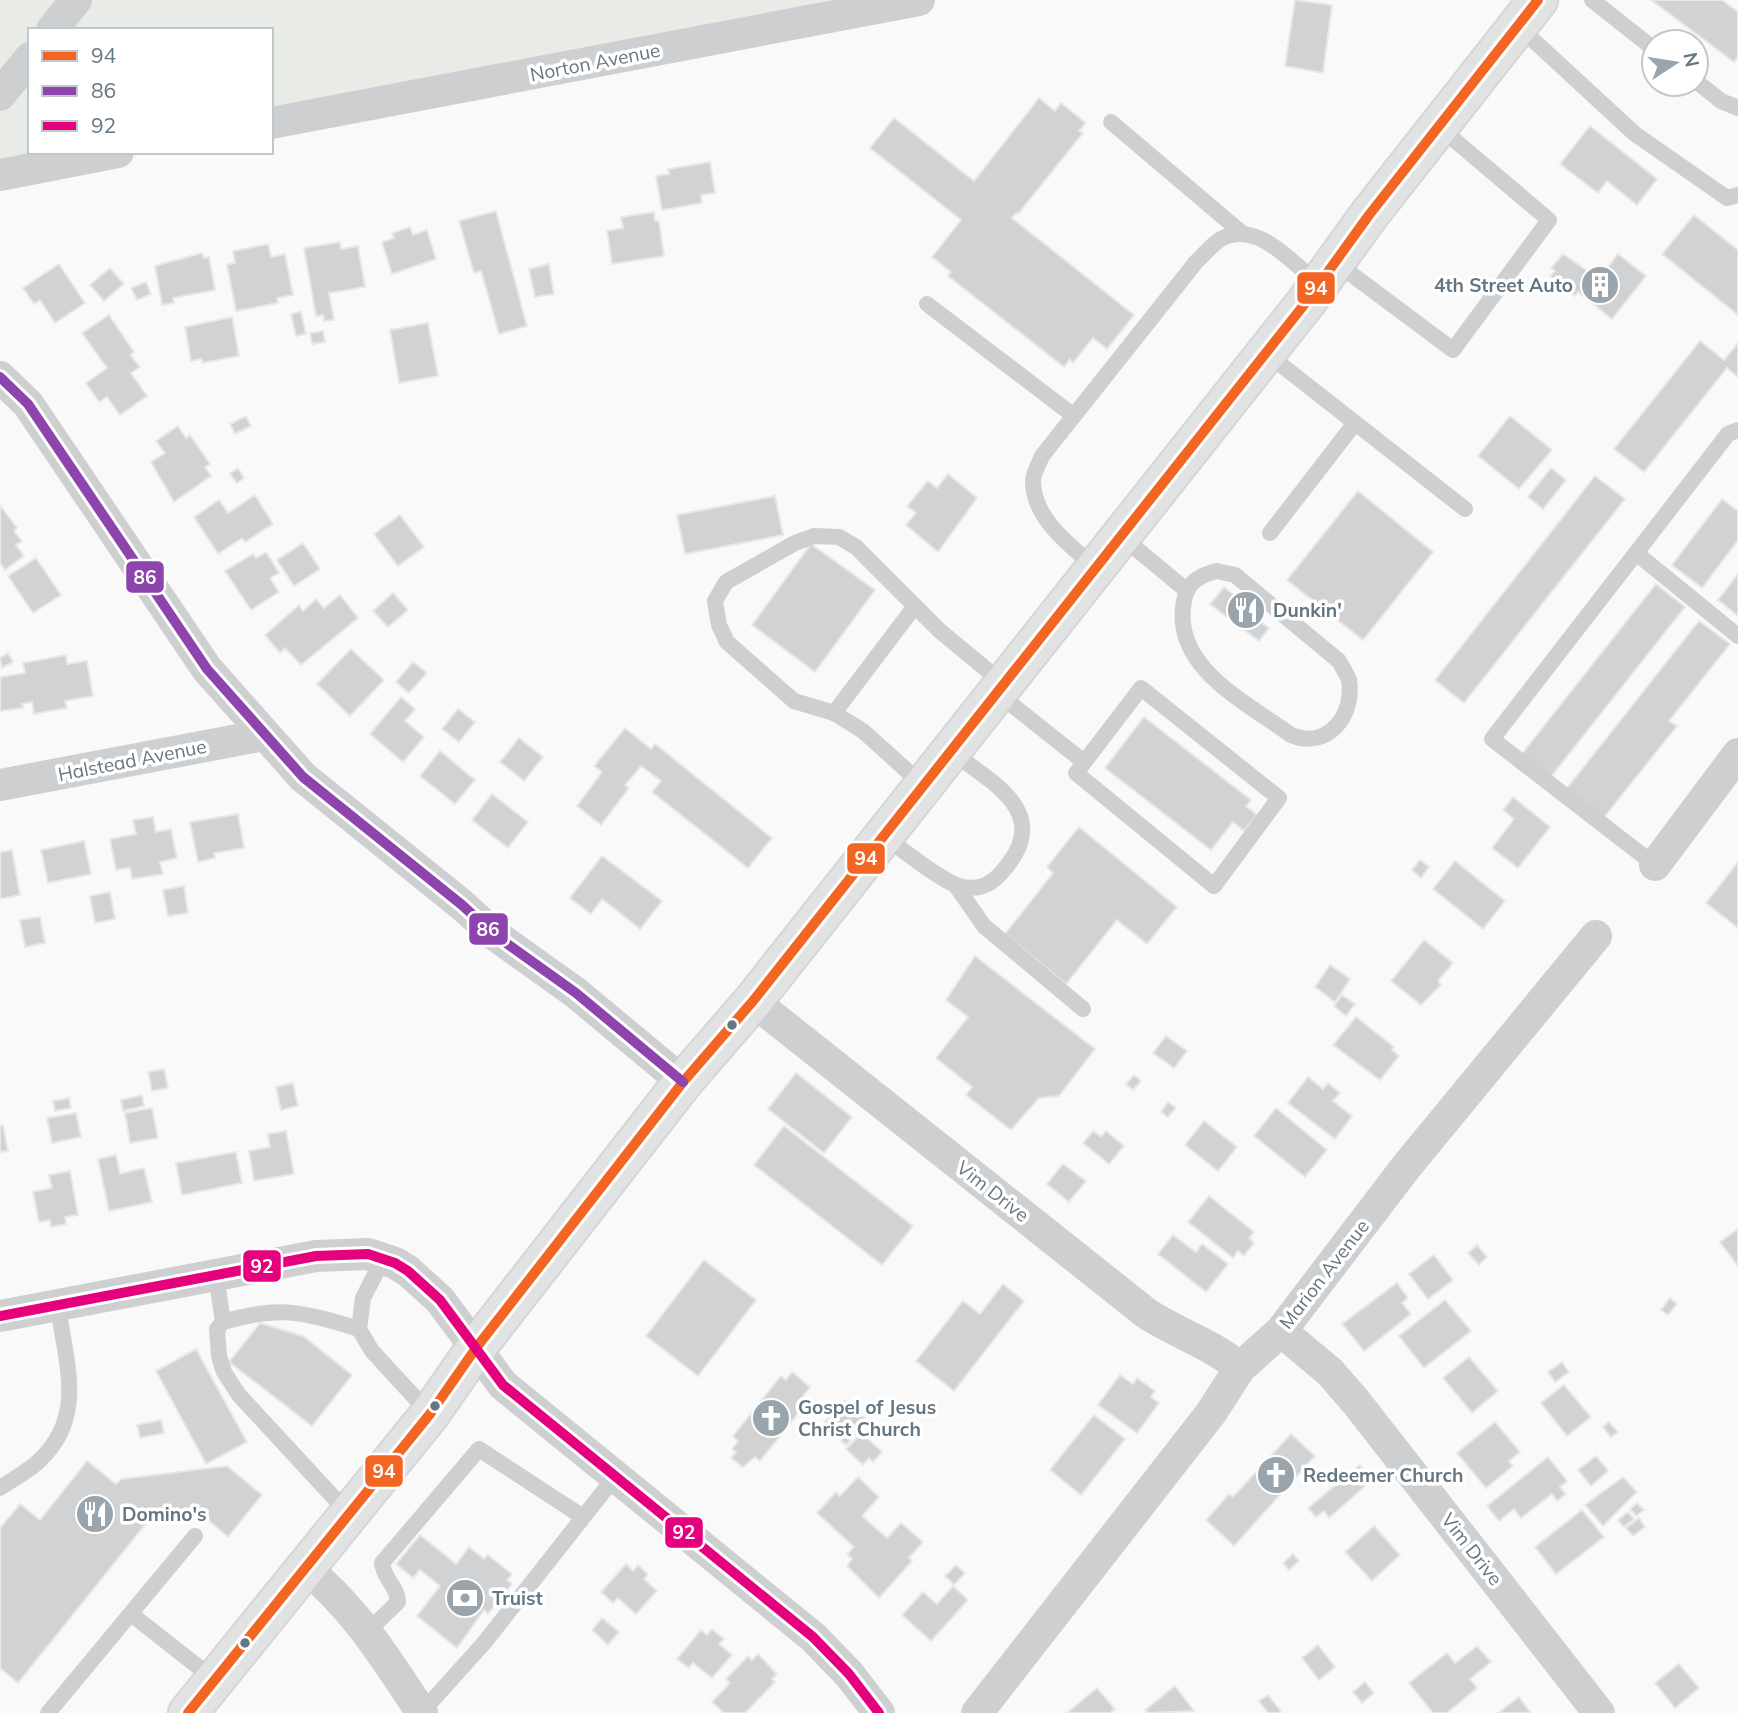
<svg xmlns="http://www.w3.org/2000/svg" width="1738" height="1713" viewBox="0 0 1738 1713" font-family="Mulish,sans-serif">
  <rect width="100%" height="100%" fill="#f9f9f9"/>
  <g fill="#e8ebe6">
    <polygon points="0,0 61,0 37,30 30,30 30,39 0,76"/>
    <polygon points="87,0 849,0 271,110 271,30 64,30"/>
    <polygon points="30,72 30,152 55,152 0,162 0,109"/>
  </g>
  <g fill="#d0d2d3" stroke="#e8e8e8" stroke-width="2">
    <polygon points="1295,0 1332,5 1323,73 1285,66"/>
    <polygon points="1651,0 1722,0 1738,12 1738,57 1734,62"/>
    <polygon points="1039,98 1055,111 1061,103 1086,123 1079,131 1083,133 1018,214 1016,213 1012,218 1134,315 1107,349 1093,338 1073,363 1070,359 1064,367 948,276 951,272 932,257 961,220 870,148 894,118 974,181"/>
    <polygon points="1590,126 1657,179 1637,205 1607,181 1598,193 1560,164"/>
    <polygon points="710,162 715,193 701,195 702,203 662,210 656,176 669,174 668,169"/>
    <polygon points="496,211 527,326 499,334 481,271 474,273 459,221"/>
    <polygon points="654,212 655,221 659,221 664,256 612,264 607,231 623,228 621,217"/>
    <polygon points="1694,215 1738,250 1738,315 1662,254"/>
    <polygon points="410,227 413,235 427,230 436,259 392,274 382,242 394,238 392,233"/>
    <polygon points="340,242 341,249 358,246 365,287 329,293 334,320 324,321 323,315 316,316 304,248"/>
    <polygon points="268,244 271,257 285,254 293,295 277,298 278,303 236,311 227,265 235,263 233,251"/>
    <polygon points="202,253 204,258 209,257 215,290 173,298 174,303 162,305 155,266"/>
    <polygon points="1563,254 1599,279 1618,254 1646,276 1612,319 1578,292 1575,296 1550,276 1555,271 1551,268"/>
    <polygon points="59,264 85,303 55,323 40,300 34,304 23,288"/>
    <polygon points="549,264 554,294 535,297 529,269"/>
    <polygon points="110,268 124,284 104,301 90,285"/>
    <polygon points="146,282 151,294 137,300 131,288"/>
    <polygon points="301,312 306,334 296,336 291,314"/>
    <polygon points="109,315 134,352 130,355 140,367 131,373 147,396 120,415 107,397 99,402 86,383 107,368 82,333"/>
    <polygon points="232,317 239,356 202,363 202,359 191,361 185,327"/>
    <polygon points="428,323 438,376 399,383 390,330"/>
    <polygon points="323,331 325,342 312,344 310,333"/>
    <polygon points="1700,341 1724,360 1738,343 1738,377 1727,368 1644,472 1614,449"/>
    <polygon points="246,416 251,426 235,434 230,424"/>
    <polygon points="1510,416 1552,450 1519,489 1478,456"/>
    <polygon points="178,426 186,438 190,435 210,464 205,467 211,476 174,502 151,462 165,453 156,441"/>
    <polygon points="238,468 244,478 237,483 230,474"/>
    <polygon points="1551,468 1566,480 1543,509 1528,497"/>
    <polygon points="948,474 977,498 938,552 906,525 916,513 907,506 928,481 937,488"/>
    <polygon points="1595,476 1625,499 1464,703 1435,680"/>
    <polygon points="1358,491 1433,552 1363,640 1287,580"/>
    <polygon points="255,495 273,524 245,542 242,538 218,554 194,517 219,500 228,513"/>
    <polygon points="775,496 783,535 685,554 677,515"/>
    <polygon points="1722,499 1738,511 1738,540 1702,588 1672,565"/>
    <polygon points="0,505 17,528 14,531 22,541 16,545 24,556 5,570 0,563"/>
    <polygon points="400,515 424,547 398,566 374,534"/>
    <polygon points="303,543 320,569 294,586 277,560"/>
    <polygon points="811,544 875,590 815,672 752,625"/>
    <polygon points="266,552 279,573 270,578 279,592 251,610 225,571 253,554 256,558"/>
    <polygon points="36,558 61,595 33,613 8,576"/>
    <polygon points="1738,574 1738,616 1718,600"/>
    <polygon points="1656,584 1685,607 1550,778 1521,755"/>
    <polygon points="1224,587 1239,599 1243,595 1251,602 1244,610 1269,628 1259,641 1210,604"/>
    <polygon points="393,593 408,610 388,627 373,611"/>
    <polygon points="340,595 358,618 301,665 285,648 280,653 265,635 299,605 303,611 316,599 324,608"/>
    <polygon points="1699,621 1730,644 1669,721 1677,726 1601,821 1564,792"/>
    <polygon points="351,649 384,680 350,716 317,684"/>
    <polygon points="8,653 13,662 2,668 0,658"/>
    <polygon points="66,655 67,664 87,661 93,696 65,701 67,708 34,714 32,702 22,704 23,708 0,711 0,677 25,673 23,663"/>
    <polygon points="413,662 427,673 409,693 396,682"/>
    <polygon points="401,697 415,709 405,721 424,737 403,762 370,734"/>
    <polygon points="458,709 475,722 459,742 442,729"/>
    <polygon points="1144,717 1251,800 1246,806 1257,815 1244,831 1233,822 1211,850 1105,768"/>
    <polygon points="625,728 651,749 655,744 772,838 748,868 652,792 661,781 641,766 625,785 629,788 601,825 577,806 602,772 594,766"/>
    <polygon points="519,738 543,757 524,781 500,762"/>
    <polygon points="440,751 475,780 455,804 420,776"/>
    <polygon points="492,794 528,822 508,848 472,820"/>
    <polygon points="1513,797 1550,827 1518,868 1492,848 1514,819 1503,810"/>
    <polygon points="238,814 244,848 214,853 215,858 198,862 190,822"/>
    <polygon points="153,817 156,832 171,829 177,858 160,862 163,874 132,879 130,868 116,870 110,839 136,834 133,820"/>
    <polygon points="1079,827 1177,907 1147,944 1117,920 1066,984 1005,934 1053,873 1047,867"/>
    <polygon points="84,841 91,874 48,883 41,850"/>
    <polygon points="12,850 20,895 0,899 0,852"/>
    <polygon points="602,856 662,901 640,929 602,899 591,914 570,898"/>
    <polygon points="1420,860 1429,867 1421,878 1412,870"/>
    <polygon points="1455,861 1505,901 1483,929 1433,889"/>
    <polygon points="1738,862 1738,928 1706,903"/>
    <polygon points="184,886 188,913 168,916 163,890"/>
    <polygon points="110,892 115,919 95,923 90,896"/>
    <polygon points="40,917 45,943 25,947 20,920"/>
    <polygon points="1424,940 1453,963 1438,981 1441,985 1421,1005 1391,981"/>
    <polygon points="975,956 1095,1049 1059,1096 1039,1098 1011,1130 966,1095 972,1087 936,1058 968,1017 946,1000"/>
    <polygon points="1330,965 1350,979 1335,1002 1315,987"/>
    <polygon points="1342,995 1355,1004 1346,1016 1334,1006"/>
    <polygon points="1356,1017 1394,1047 1392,1050 1399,1056 1380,1080 1333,1045"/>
    <polygon points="1166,1036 1187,1051 1174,1068 1153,1053"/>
    <polygon points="164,1069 168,1088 152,1091 148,1072"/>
    <polygon points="796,1073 852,1117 824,1153 768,1109"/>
    <polygon points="1134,1075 1141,1081 1133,1090 1126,1084"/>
    <polygon points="1308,1077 1323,1089 1328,1083 1340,1093 1333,1101 1352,1116 1335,1139 1288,1103"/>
    <polygon points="293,1083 298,1106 281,1110 276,1087"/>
    <polygon points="142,1095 144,1106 123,1111 121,1100"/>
    <polygon points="69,1098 71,1108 55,1111 53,1101"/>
    <polygon points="1168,1102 1176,1108 1168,1117 1161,1112"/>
    <polygon points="152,1108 158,1138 130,1143 125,1113"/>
    <polygon points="1276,1108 1327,1150 1305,1177 1254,1136"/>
    <polygon points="76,1113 81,1137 52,1143 47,1118"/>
    <polygon points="1204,1121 1237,1147 1218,1171 1185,1145"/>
    <polygon points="3,1125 8,1151 0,1152 0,1126"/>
    <polygon points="784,1126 913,1226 882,1265 754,1165"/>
    <polygon points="286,1131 294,1174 254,1181 249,1151 270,1147 268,1134"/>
    <polygon points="1093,1131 1101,1137 1106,1131 1124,1146 1109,1164 1083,1143"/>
    <polygon points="236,1152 242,1183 182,1195 176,1163"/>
    <polygon points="116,1155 120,1174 144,1168 152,1202 109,1211 98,1159"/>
    <polygon points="1063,1164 1086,1181 1069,1202 1047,1184"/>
    <polygon points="70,1171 78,1215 65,1217 66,1224 51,1227 50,1220 39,1222 33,1192 52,1188 49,1175"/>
    <polygon points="1209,1196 1254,1232 1249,1238 1254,1243 1244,1256 1238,1251 1233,1258 1188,1222"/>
    <polygon points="1738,1229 1738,1266 1720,1242"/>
    <polygon points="1173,1235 1196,1252 1202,1244 1228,1264 1206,1292 1158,1254"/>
    <polygon points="1477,1245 1487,1257 1479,1265 1468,1253"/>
    <polygon points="1434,1255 1453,1280 1428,1299 1409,1274"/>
    <polygon points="704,1260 756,1300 698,1376 646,1336"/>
    <polygon points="1397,1283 1408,1298 1402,1303 1411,1314 1364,1351 1342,1324"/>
    <polygon points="1003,1284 1024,1301 954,1391 916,1361 963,1301 980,1314"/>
    <polygon points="1670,1298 1677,1304 1668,1315 1661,1310"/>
    <polygon points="1445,1300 1471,1331 1424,1368 1399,1336"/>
    <polygon points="260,1323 303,1336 352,1375 312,1426 229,1362"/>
    <polygon points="196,1349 247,1442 206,1464 156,1371"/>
    <polygon points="1469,1357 1498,1391 1472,1413 1443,1378"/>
    <polygon points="1562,1362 1569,1372 1555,1382 1548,1372"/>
    <polygon points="792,1372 810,1387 803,1396 809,1400 760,1461 755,1457 743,1467 731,1458 736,1452 732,1449 738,1441 733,1436 781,1376 786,1380"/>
    <polygon points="1120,1375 1133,1384 1137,1378 1155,1391 1151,1397 1159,1403 1137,1433 1098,1405"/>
    <polygon points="1564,1385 1591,1417 1567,1436 1541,1403"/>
    <polygon points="845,1400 868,1421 846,1445 823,1424"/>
    <polygon points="1094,1415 1125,1439 1081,1495 1050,1470"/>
    <polygon points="161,1420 164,1433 140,1438 137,1425"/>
    <polygon points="1495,1422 1520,1452 1509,1461 1513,1466 1486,1488 1457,1453"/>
    <polygon points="1609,1422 1618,1432 1611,1437 1603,1427"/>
    <polygon points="862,1433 882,1452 873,1462 869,1458 863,1465 846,1449"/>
    <polygon points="1291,1434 1315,1456 1234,1546 1206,1520 1229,1494 1233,1497"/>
    <polygon points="1596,1456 1608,1471 1591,1486 1578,1470"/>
    <polygon points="1548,1457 1567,1481 1560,1487 1566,1494 1557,1501 1552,1494 1521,1518 1514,1509 1499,1521 1487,1506"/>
    <polygon points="87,1461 116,1484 121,1479 227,1466 262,1495 228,1537 202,1515 148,1521 18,1683 0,1668 0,1528 20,1504 40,1520"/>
    <polygon points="1360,1465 1372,1480 1329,1518 1324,1511 1316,1517 1308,1508"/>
    <polygon points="858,1477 879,1497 862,1516 887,1538 901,1523 923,1542 909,1558 912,1561 879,1598 847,1566 852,1559 847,1554 854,1547 817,1513 836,1492 840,1496"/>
    <polygon points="1623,1477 1637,1492 1603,1526 1585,1505"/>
    <polygon points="1637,1503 1644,1510 1636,1516 1630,1509"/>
    <polygon points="1582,1510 1604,1537 1556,1574 1535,1547"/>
    <polygon points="1628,1512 1634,1519 1624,1527 1618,1520"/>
    <polygon points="1639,1518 1645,1527 1633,1536 1626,1528"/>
    <polygon points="1374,1526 1400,1555 1372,1581 1345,1552"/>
    <polygon points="420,1535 456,1564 469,1547 484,1559 488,1555 512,1574 507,1580 512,1584 488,1614 484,1610 457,1648 417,1616 440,1586 420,1570 413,1578 396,1564"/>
    <polygon points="1293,1554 1299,1561 1289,1570 1283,1563"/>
    <polygon points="626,1564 633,1571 638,1565 648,1574 644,1579 657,1591 636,1614 618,1598 613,1603 601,1592"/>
    <polygon points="956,1565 965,1573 954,1585 945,1576"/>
    <polygon points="953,1586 968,1600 931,1641 902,1615 923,1592 937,1604"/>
    <polygon points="602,1618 619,1632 608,1645 592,1630"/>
    <polygon points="712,1629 724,1639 719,1644 732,1655 712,1678 693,1663 689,1668 677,1659 701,1630 707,1635"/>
    <polygon points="1318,1645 1335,1667 1319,1680 1302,1658"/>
    <polygon points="1477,1646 1491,1662 1470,1679 1477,1688 1447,1713 1433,1713 1409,1683 1447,1653 1455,1663"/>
    <polygon points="758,1654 777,1674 772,1679 775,1682 745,1713 724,1713 712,1702 730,1683 726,1679 748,1656 752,1660"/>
    <polygon points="1679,1664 1699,1688 1675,1708 1655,1683"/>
    <polygon points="1365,1682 1374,1693 1362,1703 1353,1692"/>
    <polygon points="1175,1686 1194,1711 1148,1713 1145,1710"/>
    <polygon points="1097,1688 1115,1709 1110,1713 1067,1713"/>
    <polygon points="1268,1695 1281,1711 1278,1713 1268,1713 1259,1701"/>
    <polygon points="1519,1697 1531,1713 1498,1713"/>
  </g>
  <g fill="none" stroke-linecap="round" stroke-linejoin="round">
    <defs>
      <polyline id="primary" points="188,1713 430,1414 476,1348 683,1082 753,1001 1307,301 1369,215 1538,0"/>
    </defs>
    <use href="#primary" stroke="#d5d6d7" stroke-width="42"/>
    <g stroke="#cecfd0" stroke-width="16">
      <polyline points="1592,0 1654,49"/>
      <polyline points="1518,26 1635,134 1727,198 1738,195"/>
      <polyline points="1696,81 1721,101 1738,108"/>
      <polyline points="1111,122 1242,233"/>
      <polyline points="1335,262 1453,350 1549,220 1439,127"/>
      <polyline points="927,304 1074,416"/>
      <polyline points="1266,353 1465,509"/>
      <polyline points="1738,430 1728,434 1636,553 1738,636"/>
      <polyline points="1270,533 1355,423"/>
      <polyline points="1121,536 1186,590"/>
      <polyline points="1636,553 1492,739 1655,865"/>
      <path d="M1096,568C1071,546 1033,519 1033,481C1033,474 1039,463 1042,456L1196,262C1204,255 1212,244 1221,239C1257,219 1293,264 1319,284"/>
      <path d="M1217,571L1235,575L1339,661C1342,667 1347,674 1349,680C1355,716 1327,750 1291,735C1246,702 1171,667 1184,601C1187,582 1200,575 1217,571Z"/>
      <polygon points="1141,688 1279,798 1214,886 1076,773"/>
      <polyline points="997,693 1084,762"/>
      <polyline points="834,713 915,606"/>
      <polyline points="924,786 863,731 834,713 794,701 727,642 719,625 715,601 726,582 795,543 814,536 839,537 856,547 940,631 1004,684"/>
      <path d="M883,836C901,848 942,882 959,886C977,891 990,886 1002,872C1054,814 995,784 950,751"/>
      <polyline points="956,886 984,926 1083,1009"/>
      <polyline points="383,1259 363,1298 359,1329 372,1351 430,1414"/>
      <polyline points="216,1275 223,1322"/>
      <path d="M0,1488C13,1479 29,1471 40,1460C87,1415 65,1362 58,1305"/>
      <path d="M349,1514L239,1395L224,1372L219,1356L217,1329L223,1322C281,1305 302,1312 359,1329"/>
      <polyline points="131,1614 215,1680"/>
      <path d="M367,1632L398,1602C398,1587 383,1578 382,1563L479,1449L583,1517"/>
      <polyline points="48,1713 195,1536"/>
      <polyline points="421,1713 484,1643 615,1477"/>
    </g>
    <g stroke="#cecfd0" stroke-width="32">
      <polyline points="52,30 76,0"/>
      <polyline points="0,95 30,58"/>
      <polyline points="271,123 919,0"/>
      <polyline points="0,175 118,152"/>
      <polyline points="0,377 28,404 207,669 303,777 462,905 495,935 576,993 683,1082"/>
      <polyline points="0,785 264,735"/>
      <polyline points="1655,865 1738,754"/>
      <path d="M753,1001L1146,1313C1176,1333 1212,1344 1240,1368"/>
      <polyline points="0,1316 316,1256 368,1254 395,1263 408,1271 440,1300 503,1385 813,1637 849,1674 879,1713"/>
      <polyline points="1281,1331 1330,1372 1356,1402 1599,1713"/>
      <path d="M305,1568C355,1607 387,1661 422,1713"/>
      <polyline points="977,1713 1211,1413 1240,1368 1281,1331 1406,1167 1596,936"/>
    </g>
    <use href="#primary" stroke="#e1e2e2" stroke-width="38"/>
    <defs>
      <polyline id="bus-1" points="188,1713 430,1414 476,1348 683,1082 753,1001 1307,301 1369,215 1538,0"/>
      <polyline id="bus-2" points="0,377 28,404 207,669 303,777 462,905 495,935 576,993 683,1082"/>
      <polyline id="bus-3" points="0,1316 316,1256 368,1254 395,1263 408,1271 440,1300 503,1385 813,1637 849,1674 879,1713"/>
    </defs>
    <use href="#bus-1" stroke="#fff" stroke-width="16"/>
    <use href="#bus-2" stroke="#fff" stroke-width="16"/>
    <use href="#bus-3" stroke="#fff" stroke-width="16"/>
    <use href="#bus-1" stroke="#f26522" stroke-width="10"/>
    <use href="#bus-2" stroke="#8e44ad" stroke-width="10"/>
    <use href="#bus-3" stroke="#e5007d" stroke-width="10"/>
  </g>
  <defs>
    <symbol id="building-disc" viewBox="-11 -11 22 22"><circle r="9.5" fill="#99a4ac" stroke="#fff"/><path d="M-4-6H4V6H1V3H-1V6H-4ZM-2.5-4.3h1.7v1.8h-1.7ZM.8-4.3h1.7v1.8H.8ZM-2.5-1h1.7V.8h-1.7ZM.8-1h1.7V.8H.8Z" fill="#fff"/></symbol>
    <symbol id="restaurant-disc" viewBox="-11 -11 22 22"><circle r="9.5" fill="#99a4ac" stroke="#fff"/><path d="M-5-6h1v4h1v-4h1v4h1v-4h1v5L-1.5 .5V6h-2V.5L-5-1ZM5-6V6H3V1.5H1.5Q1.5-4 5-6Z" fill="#fff"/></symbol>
    <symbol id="church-disc" viewBox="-11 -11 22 22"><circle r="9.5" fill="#99a4ac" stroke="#fff"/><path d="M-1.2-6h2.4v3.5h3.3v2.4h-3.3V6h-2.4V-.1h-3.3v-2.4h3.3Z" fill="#fff"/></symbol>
    <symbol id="bank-disc" viewBox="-11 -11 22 22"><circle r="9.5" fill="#99a4ac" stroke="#fff"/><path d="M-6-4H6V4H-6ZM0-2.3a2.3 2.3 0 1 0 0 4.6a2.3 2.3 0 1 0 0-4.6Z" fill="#fff"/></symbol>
  </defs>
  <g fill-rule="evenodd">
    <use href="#building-disc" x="1578" y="263" width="44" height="44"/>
    <use href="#restaurant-disc" x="1224" y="588" width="44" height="44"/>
    <use href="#church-disc" x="749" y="1396" width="44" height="44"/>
    <use href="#church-disc" x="1254" y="1453" width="44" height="44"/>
    <use href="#restaurant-disc" x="73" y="1492" width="44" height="44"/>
    <use href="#bank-disc" x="443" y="1576" width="44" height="44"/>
  </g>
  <g fill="#657683" stroke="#fff" stroke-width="2.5">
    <circle cx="732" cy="1025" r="6"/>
    <circle cx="435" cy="1406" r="6"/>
    <circle cx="245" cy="1643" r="6"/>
  </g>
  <g text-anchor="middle" stroke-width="7" stroke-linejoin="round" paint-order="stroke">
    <g font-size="19" fill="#657683" stroke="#fff">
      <text transform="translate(595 62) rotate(-11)" y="7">Norton Avenue</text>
      <text transform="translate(132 760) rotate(-11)" y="7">Halstead Avenue</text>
      <text transform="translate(993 1191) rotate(38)" y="7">Vim Drive</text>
      <text transform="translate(1324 1274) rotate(-52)" y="7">Marion Avenue</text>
      <text transform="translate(1472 1549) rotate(52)" y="7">Vim Drive</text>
    </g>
    <g font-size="19" font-weight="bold" fill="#657683" stroke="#fff" text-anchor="start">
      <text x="1573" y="292" text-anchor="end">4th Street Auto</text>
      <text x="1273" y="617">Dunkin'</text>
      <text x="798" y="1414">Gospel of Jesus<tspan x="798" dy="22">Christ Church</tspan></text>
      <text x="1303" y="1482">Redeemer Church</text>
      <text x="122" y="1521">Domino's</text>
      <text x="492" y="1605">Truist</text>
    </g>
  </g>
  <g stroke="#fff" stroke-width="2.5">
    <rect x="1296" y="271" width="40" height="34" rx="7" fill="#f26522"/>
    <rect x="125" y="560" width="40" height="34" rx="7" fill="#8e44ad"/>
    <rect x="846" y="842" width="40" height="33" rx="7" fill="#f26522"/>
    <rect x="468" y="912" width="41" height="34" rx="7" fill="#8e44ad"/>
    <rect x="242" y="1249" width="40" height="34" rx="7" fill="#e5007d"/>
    <rect x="364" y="1454" width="40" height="34" rx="7" fill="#f26522"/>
    <rect x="664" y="1516" width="40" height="33" rx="7" fill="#e5007d"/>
  </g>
  <g font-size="19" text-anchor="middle" font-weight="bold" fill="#fff">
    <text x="1316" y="295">94</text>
    <text x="145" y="584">86</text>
    <text x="866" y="865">94</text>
    <text x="488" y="936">86</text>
    <text x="262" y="1273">92</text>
    <text x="384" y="1478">94</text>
    <text x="684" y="1539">92</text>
  </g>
  <rect x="28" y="28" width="245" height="126" fill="#ffffff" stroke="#c1c8cd" stroke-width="2"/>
  <rect x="42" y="51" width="35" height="10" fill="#f26522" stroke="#c1c8cd" stroke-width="2"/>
  <text x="91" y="63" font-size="21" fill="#657683">94</text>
  <rect x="42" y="86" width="35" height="10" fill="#8e44ad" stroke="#c1c8cd" stroke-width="2"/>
  <text x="91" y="98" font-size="21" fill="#657683">86</text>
  <rect x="42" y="121" width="35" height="10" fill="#e5007d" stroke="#c1c8cd" stroke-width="2"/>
  <text x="91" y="133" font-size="21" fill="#657683">92</text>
  <g transform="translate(1675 63) rotate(78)"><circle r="33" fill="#ffffff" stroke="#c1c8cd" stroke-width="2"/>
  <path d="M0-5L12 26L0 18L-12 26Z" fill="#99a4ac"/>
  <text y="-10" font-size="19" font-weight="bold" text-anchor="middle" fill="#657683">N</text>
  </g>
</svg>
